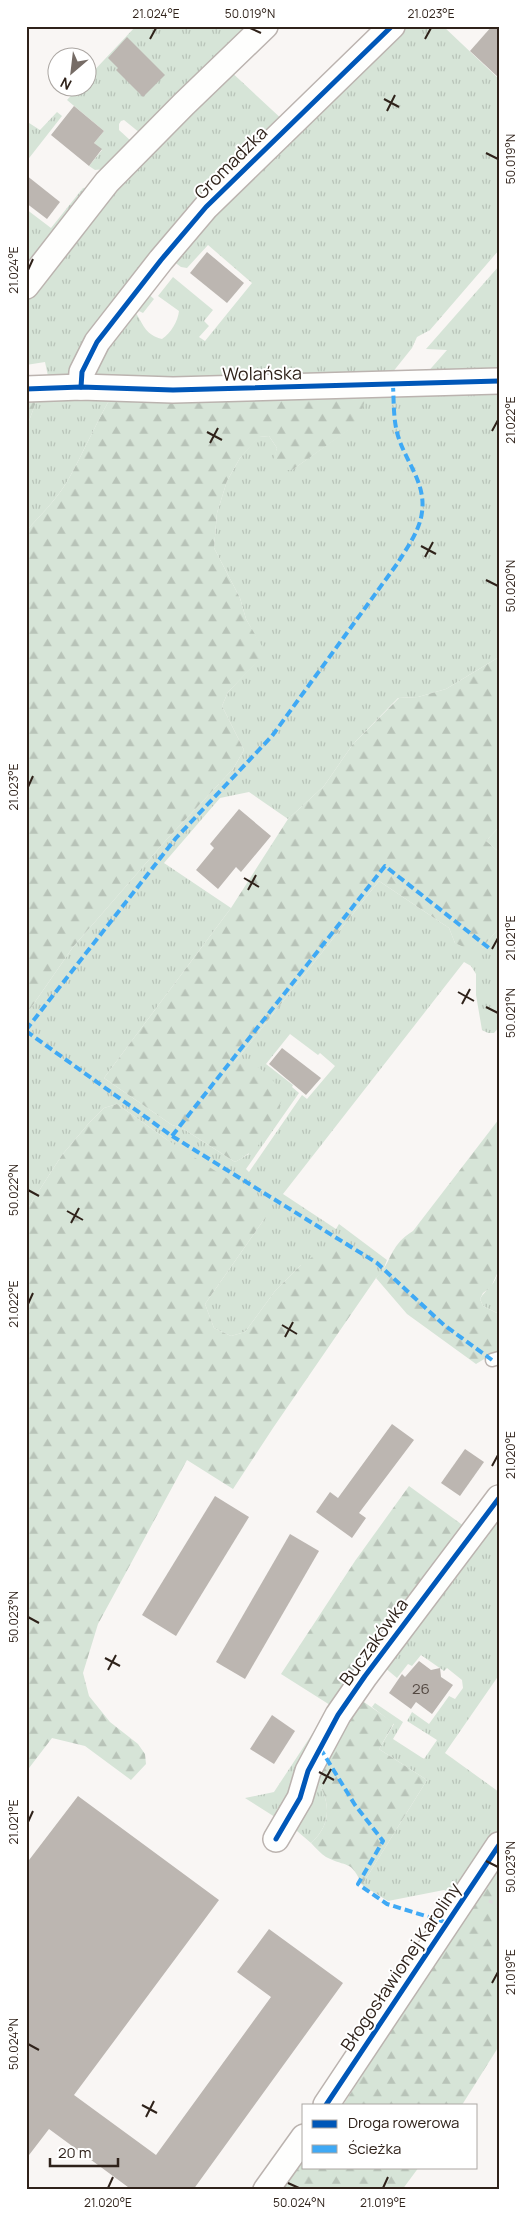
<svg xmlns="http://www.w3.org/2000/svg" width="525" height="2216" viewBox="0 0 525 2216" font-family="Manrope,sans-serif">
  <defs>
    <pattern id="grass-tufts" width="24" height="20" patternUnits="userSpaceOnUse" patternTransform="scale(1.25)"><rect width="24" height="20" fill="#d6e4d7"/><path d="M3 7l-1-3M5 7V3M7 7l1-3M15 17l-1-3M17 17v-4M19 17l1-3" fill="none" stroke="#b8c3b8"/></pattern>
    <pattern id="forest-firs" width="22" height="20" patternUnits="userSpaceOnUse" patternTransform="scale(1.25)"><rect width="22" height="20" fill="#d6e4d7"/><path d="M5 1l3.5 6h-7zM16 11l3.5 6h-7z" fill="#b8c3b8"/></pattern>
  </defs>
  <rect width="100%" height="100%" fill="#f9f6f4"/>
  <g fill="url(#grass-tufts)" fill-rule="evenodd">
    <polygon points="136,26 257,26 140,133 124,120 121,121 119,124 119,130 131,141 113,168 95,170 89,166 102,150 94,143 104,131 67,100 78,88 88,88 88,77"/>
    <path d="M399,26H443L499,79V250L430,330L417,337L412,348L392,373L101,382L92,374L95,356L146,292L154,299L143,313L139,311L136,313C144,326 146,335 162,339C171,333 178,321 179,311L158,296L173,277L213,310L204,321L209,326L199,337L205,341L252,283L208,245L187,268L181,267L173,261L172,255Z"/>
    <polygon points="227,68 285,122 80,357 69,376 49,381 45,362 26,365 26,292 95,206"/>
    <polygon points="57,112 62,116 26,162 26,121 40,130"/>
    <polygon points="98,186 26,279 26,209 51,228 83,188"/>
    <polygon points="499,266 499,375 426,374 447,350 426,349"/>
    <path d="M499,388V657L446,689L418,697L398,698L353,744L324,786L288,819L249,792L220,798L164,863L231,908L104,1078L172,1125L182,1128L235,1162L249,1154L234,1063L379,881L449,928L455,943L482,948L499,928V1027L494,1033H488L482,1030L476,995V974L471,966L464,962L283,1194L336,1229L339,1224L387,1260L382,1273L376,1278L301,1265L275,1291L245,1332L231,1336L214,1328L205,1304L265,1218L166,1139L117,1104L104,1108L89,1123L62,1155L26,1211V1015L73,947L167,839L233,769L244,750L222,706L228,692L265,653L246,619L240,598L214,548L217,513L227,481L240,458L258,437L269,436L277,448L274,460L292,470L352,427L367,392ZM290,1034L318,1055L320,1053L335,1066L307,1099L302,1095L249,1172L246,1169L299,1093L292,1087L293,1085L266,1064Z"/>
    <path d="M113,394C96,422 84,452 68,480C57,499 41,515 26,531V429L36,402L32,396Z"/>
    <polygon points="499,827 499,852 486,841"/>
    <path d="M499,1254V1314L483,1306L480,1299C485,1290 494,1286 497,1275C499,1268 496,1261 499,1254Z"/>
    <polygon points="499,1508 499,1675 445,1753 499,1792 499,1832 474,1869 453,1894 444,1890 388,1901 362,1885 427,1780 379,1749 394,1724 372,1707 375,1703 403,1722 393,1739 424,1759 437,1740 407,1721 412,1712 429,1724 449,1696 455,1699 463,1688 462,1680 447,1668 444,1671 421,1655 412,1666 408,1664 397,1678 384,1667"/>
    <path d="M398,1612L316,1777C330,1802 333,1823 311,1843L297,1831L245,1798L274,1792L385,1623Z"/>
  </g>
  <g fill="url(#forest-firs)">
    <path d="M367,392L361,414L353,427L292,470H278L273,460L277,448L269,436L259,437L240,458L227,481L217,513L214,548L240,598L246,619L266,653L228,692L222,706L244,750L233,769L167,839L73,947L26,1015V531C41,515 57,499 68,480C84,452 96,422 113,394Z"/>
    <polygon points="26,396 32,396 36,402 26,429"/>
    <path d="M499,657V827L486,841L499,852V928L482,948H466L455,943L449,928L379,881L234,1063C237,1063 242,1062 246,1062C258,1063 281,1086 283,1097C270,1129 267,1145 235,1162L182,1128L172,1125L104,1078L231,908L288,819L324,786L353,744L399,698L418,697L446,689Z"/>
    <path d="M117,1104L166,1139L265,1203V1218L205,1304L214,1328L231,1336L245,1332L275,1291L301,1265L332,1243L376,1278C392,1264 388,1246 413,1231L499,1119L497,1274L491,1287L483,1293L480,1299L483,1306L499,1314V1350L476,1364L407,1314L376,1278L273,1428L233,1489L187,1460L98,1624L83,1673L89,1696L110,1722L138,1744L145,1754L146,1764L131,1780L85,1746L52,1738L26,1772V1211L62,1155L89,1123L104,1108Z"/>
    <polygon points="409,1486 468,1529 398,1612 385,1623 330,1705 281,1674 355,1561"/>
    <path d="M361,1700L394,1723L379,1749L427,1780L362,1885C351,1859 347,1868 326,1857C321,1854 316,1848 311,1843C333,1823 330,1802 316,1777Z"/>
    <polygon points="499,1864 499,2046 462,2105 343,2105"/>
    <polygon points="304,2161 304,2167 419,2167 402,2190 282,2190"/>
  </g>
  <g fill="#bcb6b1">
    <polygon points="492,26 499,26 499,78 470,51"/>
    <polygon points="127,37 165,75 143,97 116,70 118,68 108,58"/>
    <polygon points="74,106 104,131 94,143 102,149 89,166 51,135"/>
    <polygon points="26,175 60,202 47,219 26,203"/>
    <polygon points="207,252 244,283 227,303 190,273"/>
    <polygon points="239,809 271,836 241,872 236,867 218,889 196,870 214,848 210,844"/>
    <polygon points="282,1048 321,1078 306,1095 269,1064"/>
    <polygon points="392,1424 414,1440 359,1513 366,1518 352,1538 316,1512 330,1492 338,1498"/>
    <polygon points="465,1449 484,1462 460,1496 441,1483"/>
    <polygon points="215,1496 249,1517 176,1636 142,1615"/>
    <polygon points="290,1534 319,1551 245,1679 216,1662"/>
    <polygon points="419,1661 431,1670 440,1668 441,1677 453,1685 432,1714 416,1702 411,1709 389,1693 402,1674 405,1677"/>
    <polygon points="272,1715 295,1731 274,1764 250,1749"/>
    <polygon points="78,1796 219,1900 74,2095 156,2155 271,1997 237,1972 269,1929 343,1983 193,2190 132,2190 49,2129 26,2159 26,1864"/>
  </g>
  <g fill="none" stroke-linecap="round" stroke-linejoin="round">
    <defs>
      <polyline id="lane" points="492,1360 499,1358"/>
      <g id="street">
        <polyline points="26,286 107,182 184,104 265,26"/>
        <polyline points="81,387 82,372 97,342 161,260 206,207 392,26"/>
        <polyline points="26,389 81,387 173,390 499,381"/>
        <polyline points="276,1839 300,1798 308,1771 338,1715 365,1676 499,1498"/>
        <polyline points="326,2105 499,1845"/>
        <polyline points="266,2190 304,2137"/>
      </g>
    </defs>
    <use href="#lane" stroke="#bbb3af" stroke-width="15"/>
    <use href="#street" stroke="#bbb3af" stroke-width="28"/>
    <polyline stroke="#dcdbda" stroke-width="3" stroke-dasharray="4 4" stroke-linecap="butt" points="489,1901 499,1905"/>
    <use href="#lane" stroke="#fefefd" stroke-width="12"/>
    <use href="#street" stroke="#fefefd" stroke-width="25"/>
    <g stroke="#3fa9f5" stroke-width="4" stroke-dasharray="8 4" stroke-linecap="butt">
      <path d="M26,1030L176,838L272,736L397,564C407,548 420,530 422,512C426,484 407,463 399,439C393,422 394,403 393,385"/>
      <polyline points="26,1031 172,1136 377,1263 444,1325 492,1360"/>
      <polyline points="172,1136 385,866 489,948"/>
      <polyline points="320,1748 355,1805 383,1841 358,1884 387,1904 448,1923"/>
    </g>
    <defs>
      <g id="cycleway">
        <polyline points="81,387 82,372 97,342 161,260 206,207 392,26"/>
        <polyline points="26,389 81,387 173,390 499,381"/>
        <polyline points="276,1839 300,1798 308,1771 338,1715 365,1676 499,1498"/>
        <polyline points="326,2105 499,1845"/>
      </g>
    </defs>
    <use href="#cycleway" stroke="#fff" stroke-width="8"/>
    <use href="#cycleway" stroke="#0057b8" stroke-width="5"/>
  </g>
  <path fill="none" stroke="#2f221a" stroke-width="2" d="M250,28L261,33M150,39L156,28M425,39L431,28M384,99L399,107M387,111L395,95M486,153L498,159M28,270L33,259M492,431L498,420M207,432L222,440M210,443L218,428M421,546L436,554M425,557L433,542M486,580L498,586M28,787L33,776M244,878L259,887M248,890L256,875M492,949L498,938M458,992L474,1001M462,1004L470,989M486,1007L498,1013M28,1190L39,1196M67,1211L83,1220M71,1223L79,1208M28,1304L33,1293M282,1325L297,1334M285,1337L293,1322M492,1466L498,1455M28,1617L39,1623M105,1658L120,1666M108,1670L116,1655M319,1772L334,1780M323,1784L331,1769M28,1822L33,1811M486,1861L498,1867M492,1983L498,1972M28,2044L39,2050M142,2105L157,2113M146,2117L154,2101M288,2183L299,2188M108,2188L113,2177M383,2188L388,2177"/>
  <g text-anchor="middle" stroke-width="4" stroke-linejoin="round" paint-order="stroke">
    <g font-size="15" fill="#524740">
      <text x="421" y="1694">26</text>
    </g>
    <g font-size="18" fill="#2f221a" stroke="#fff">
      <text transform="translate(231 163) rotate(-45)" y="6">Gromadzka</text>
      <text transform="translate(262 374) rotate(-1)" y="6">Wolańska</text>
      <text transform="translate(374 1642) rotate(-54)" y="6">Buczakówka</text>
      <text transform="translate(401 1967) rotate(-56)" y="6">Błogosławionej Karoliny</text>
    </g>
  </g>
  <rect width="525" height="2216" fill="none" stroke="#ffffff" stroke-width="55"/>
  <rect x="302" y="2104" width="175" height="65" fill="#ffffff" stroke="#aca7a3"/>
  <rect x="312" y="2120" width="25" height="8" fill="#0057b8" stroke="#aca7a3"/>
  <text x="348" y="2128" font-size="15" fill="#2f221a">Droga rowerowa</text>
  <rect x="312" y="2145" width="25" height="8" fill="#3fa9f5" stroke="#aca7a3"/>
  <text x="348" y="2154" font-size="15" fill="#2f221a">Ścieżka</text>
  <g transform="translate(72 72) rotate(208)"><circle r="24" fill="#ffffff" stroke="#aca7a3"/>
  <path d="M0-4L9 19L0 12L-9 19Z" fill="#766c66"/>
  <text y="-8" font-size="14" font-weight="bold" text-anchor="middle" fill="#2f221a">N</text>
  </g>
  <path d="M50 2158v8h68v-8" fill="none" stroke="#2f221a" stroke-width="2.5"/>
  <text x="58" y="2158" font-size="15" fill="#2f221a" stroke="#ffffff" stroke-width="4" paint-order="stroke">20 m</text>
  <rect x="28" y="28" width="470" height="2160" fill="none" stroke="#2f221a" stroke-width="2"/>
  <g font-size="12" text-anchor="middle" fill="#2f221a">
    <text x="156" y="18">21.024°E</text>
    <text x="250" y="18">50.019°N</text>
    <text x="431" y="18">21.023°E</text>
    <text transform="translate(511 159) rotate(-90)" y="4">50.019°N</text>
    <text transform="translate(14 270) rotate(-90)" y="4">21.024°E</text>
    <text transform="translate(511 420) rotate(-90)" y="4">21.022°E</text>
    <text transform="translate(511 586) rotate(-90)" y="4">50.020°N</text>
    <text transform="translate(14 787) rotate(-90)" y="4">21.023°E</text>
    <text transform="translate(511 938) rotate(-90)" y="4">21.021°E</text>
    <text transform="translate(511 1013) rotate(-90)" y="4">50.021°N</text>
    <text transform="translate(14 1190) rotate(-90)" y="4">50.022°N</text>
    <text transform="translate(14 1304) rotate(-90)" y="4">21.022°E</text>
    <text transform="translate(511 1455) rotate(-90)" y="4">21.020°E</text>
    <text transform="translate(14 1617) rotate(-90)" y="4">50.023°N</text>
    <text transform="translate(14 1822) rotate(-90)" y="4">21.021°E</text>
    <text transform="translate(511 1867) rotate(-90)" y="4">50.023°N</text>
    <text transform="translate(511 1972) rotate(-90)" y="4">21.019°E</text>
    <text transform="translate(14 2044) rotate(-90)" y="4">50.024°N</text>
    <text x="108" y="2207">21.020°E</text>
    <text x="299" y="2207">50.024°N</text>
    <text x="383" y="2207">21.019°E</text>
  </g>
</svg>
